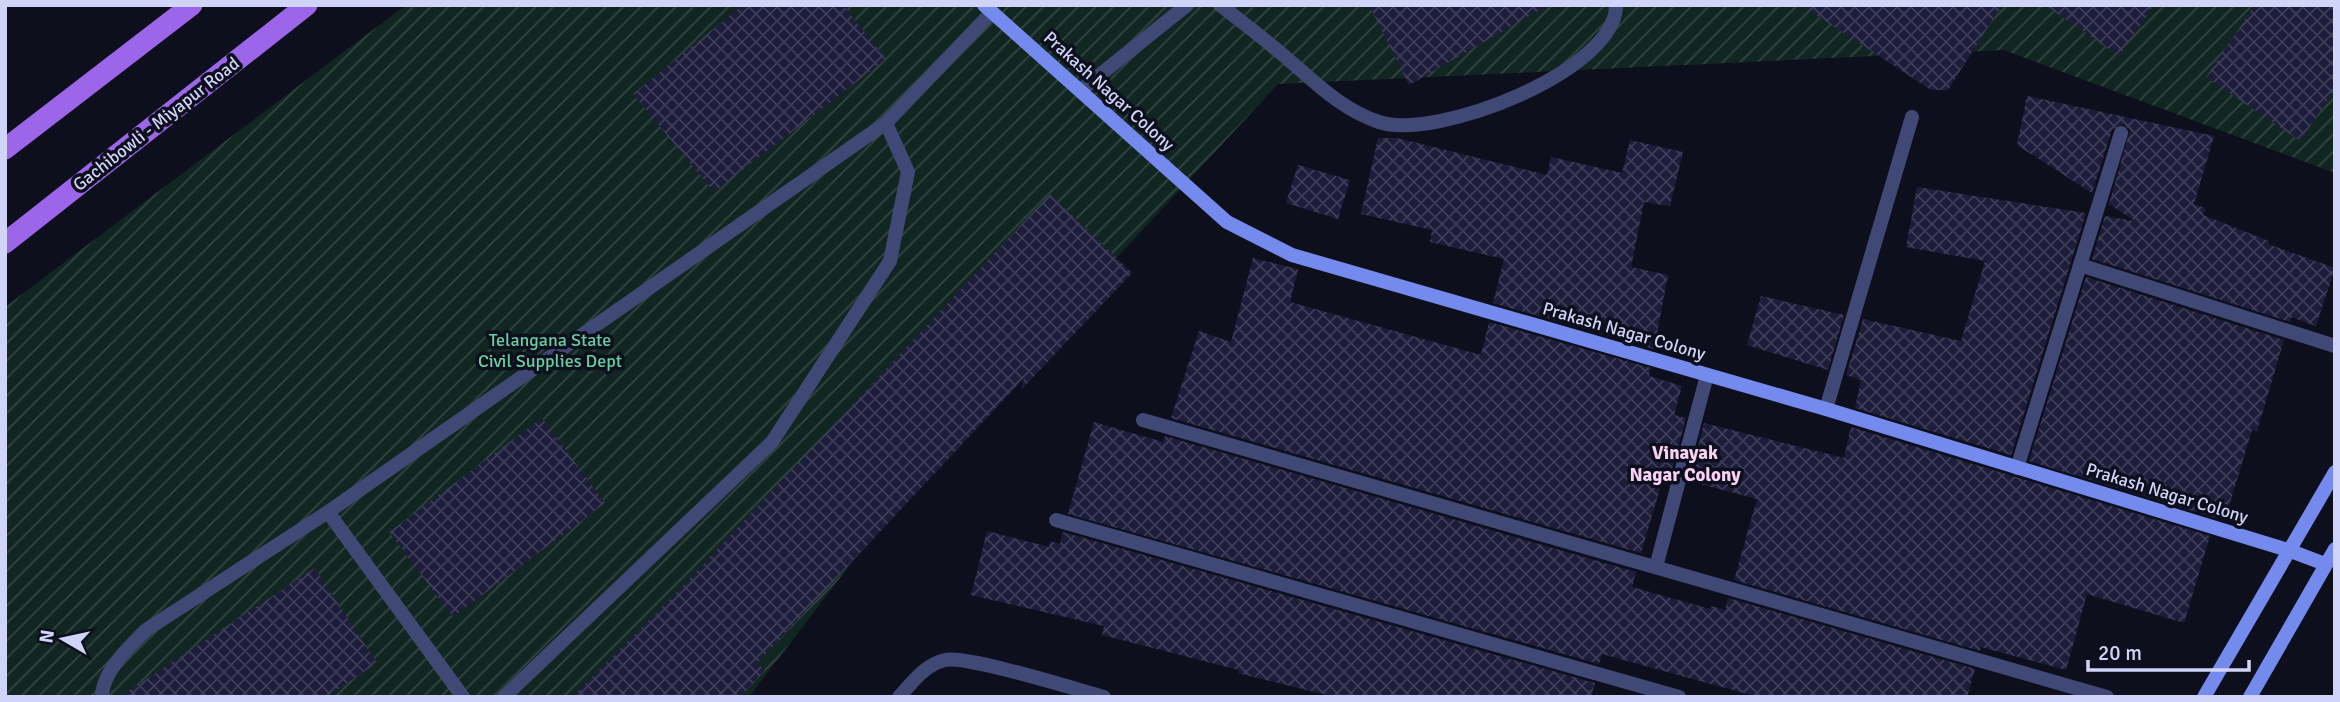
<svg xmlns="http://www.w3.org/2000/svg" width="2340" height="702" viewBox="0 0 2340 702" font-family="Signika,sans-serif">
  <defs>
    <pattern id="garden-furrows" width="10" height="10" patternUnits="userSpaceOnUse" patternTransform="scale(1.75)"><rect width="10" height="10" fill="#122621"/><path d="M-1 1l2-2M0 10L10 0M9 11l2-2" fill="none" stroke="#334542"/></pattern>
    <pattern id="building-cross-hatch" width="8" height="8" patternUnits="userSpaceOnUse" patternTransform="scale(1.75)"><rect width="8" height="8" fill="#1d1d3b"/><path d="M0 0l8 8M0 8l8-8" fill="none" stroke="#3d3d58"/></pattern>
  </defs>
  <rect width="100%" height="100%" fill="#0e0f1d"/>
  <polygon fill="url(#garden-furrows)" points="406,5 2335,5 2335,173 2004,50 1278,84 936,452 749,697 5,697 5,307"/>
  <g fill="url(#building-cross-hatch)">
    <polygon points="743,5 843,5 886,59 714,192 633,94"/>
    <polygon points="1369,5 1548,5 1409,85"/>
    <polygon points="1801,5 2002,5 1948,90 1931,90"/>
    <polygon points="2045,5 2154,5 2119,56"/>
    <polygon points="2255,5 2335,5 2335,89 2300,141 2206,77"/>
    <polygon points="2027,96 2214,136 2194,204 2205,208 2203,215 2269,241 2268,244 2335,268 2316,326 2291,317 2290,322 2092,259 2105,216 2135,221 2109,204 2130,130 2123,124 2112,130 2092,193 2017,145"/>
    <polygon points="1378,138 1397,138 1547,175 1551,157 1622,173 1630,140 1683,152 1670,206 1644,202 1631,267 1668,275 1654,349 1493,303 1504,259 1430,242 1432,230 1361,214"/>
    <polygon points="1298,165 1350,180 1338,219 1286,203"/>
    <polygon points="1917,187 2086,213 2011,455 1855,408 1861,380 1846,375 1863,319 1961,341 1985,261 1906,247"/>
    <polygon points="1050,194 1132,273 1021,390 1024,378 757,663 765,670 740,697 572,697 681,588"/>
    <polygon points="1253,258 1298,269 1290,302 1481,355 1489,322 1651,368 1649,376 1682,386 1674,415 1686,418 1670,477 1664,475 1641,553 1171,418 1199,331 1231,342"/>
    <polygon points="2086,277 2284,340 2257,431 2252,430 2229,506 2220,503 2216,518 2029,461"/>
    <polygon points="1761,296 1844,315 1828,370 1747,345"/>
    <polygon points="542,418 605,503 453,617 389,532"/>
    <polygon points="1094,422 1163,442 1165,436 1636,572 1632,587 1710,609 1711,606 1725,610 1728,598 1975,669 1967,697 1758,697 1602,654 1599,664 1068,514"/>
    <polygon points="1704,423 1844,458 1851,427 2210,536 2184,623 2087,594 2066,670 1981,647 1980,651 1734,580 1757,499 1689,481"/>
    <polygon points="987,531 1049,547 1050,541 1060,544 1063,532 1595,683 1591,697 1335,697 1238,673 1239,670 1102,635 1104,626 971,595"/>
    <polygon points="315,568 377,663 326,697 119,697"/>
  </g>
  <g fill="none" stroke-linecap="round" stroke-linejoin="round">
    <g stroke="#404975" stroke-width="14">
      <path d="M1220,5C1242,22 1263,38 1283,55C1314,81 1340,109 1379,122C1435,141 1617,71 1616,5"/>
      <polyline points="1081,90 1187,5"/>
      <polyline points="328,512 463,697"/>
      <path d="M102,697C102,672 130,646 146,630L328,512L886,123L991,13"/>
      <polyline points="504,697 772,442 890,261 908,172 886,123"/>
    </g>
    <g stroke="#404975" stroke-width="14">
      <polyline points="2080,265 2335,346"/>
      <polyline points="1826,409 1912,117"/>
      <polyline points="1143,420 2107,697"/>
      <polyline points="2017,468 2121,133"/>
      <polyline points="1056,520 1679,697"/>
      <polyline points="1656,567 1707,375"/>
      <path d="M899,697C913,682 924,665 945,660C967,655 1075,689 1104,697"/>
    </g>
    <g stroke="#748aec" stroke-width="14">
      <polyline points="984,5 1227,222 1292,255 1826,409 2288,550 2325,564"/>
      <polyline points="2204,697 2335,472"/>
      <polyline points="2250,697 2335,549"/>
    </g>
    <g stroke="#9d66ea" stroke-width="21">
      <polyline points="5,149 192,5"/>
      <polyline points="5,243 307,5"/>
    </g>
  </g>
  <g text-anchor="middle" stroke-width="7" stroke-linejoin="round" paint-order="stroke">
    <g font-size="18" fill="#d1d4f9" stroke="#0e0f1d">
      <text transform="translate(1109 91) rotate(42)" y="6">Prakash Nagar Colony</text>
      <text transform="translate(156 124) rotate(-38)" y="6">Gachibowli - Miyapur Road</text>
      <text transform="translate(1624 331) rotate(16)" y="6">Prakash Nagar Colony</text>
      <text transform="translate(2167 493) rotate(17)" y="6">Prakash Nagar Colony</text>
    </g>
    <g font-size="18" fill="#67ce9f" stroke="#0e0f1d">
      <text x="550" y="346">Telangana State<tspan x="550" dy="21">Civil Supplies Dept</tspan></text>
    </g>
    <g font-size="19" font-weight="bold" fill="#f9d2f3" stroke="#0e0f1d">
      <text x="1685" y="459">Vinayak<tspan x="1685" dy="22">Nagar Colony</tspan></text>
    </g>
  </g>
  <rect width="2340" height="702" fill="none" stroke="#d1d4f9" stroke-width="14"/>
  <g transform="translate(63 639) rotate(279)" stroke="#0e0f1d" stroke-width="5" paint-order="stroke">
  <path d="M0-5L12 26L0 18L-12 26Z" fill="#d1d4f9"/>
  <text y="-10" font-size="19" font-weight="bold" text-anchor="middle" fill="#d1d4f9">N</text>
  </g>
  <path d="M2088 660v10h161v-10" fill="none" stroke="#d1d4f9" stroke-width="3.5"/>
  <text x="2098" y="660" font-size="21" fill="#d1d4f9" stroke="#0e0f1d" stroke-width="5" paint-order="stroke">20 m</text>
</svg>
